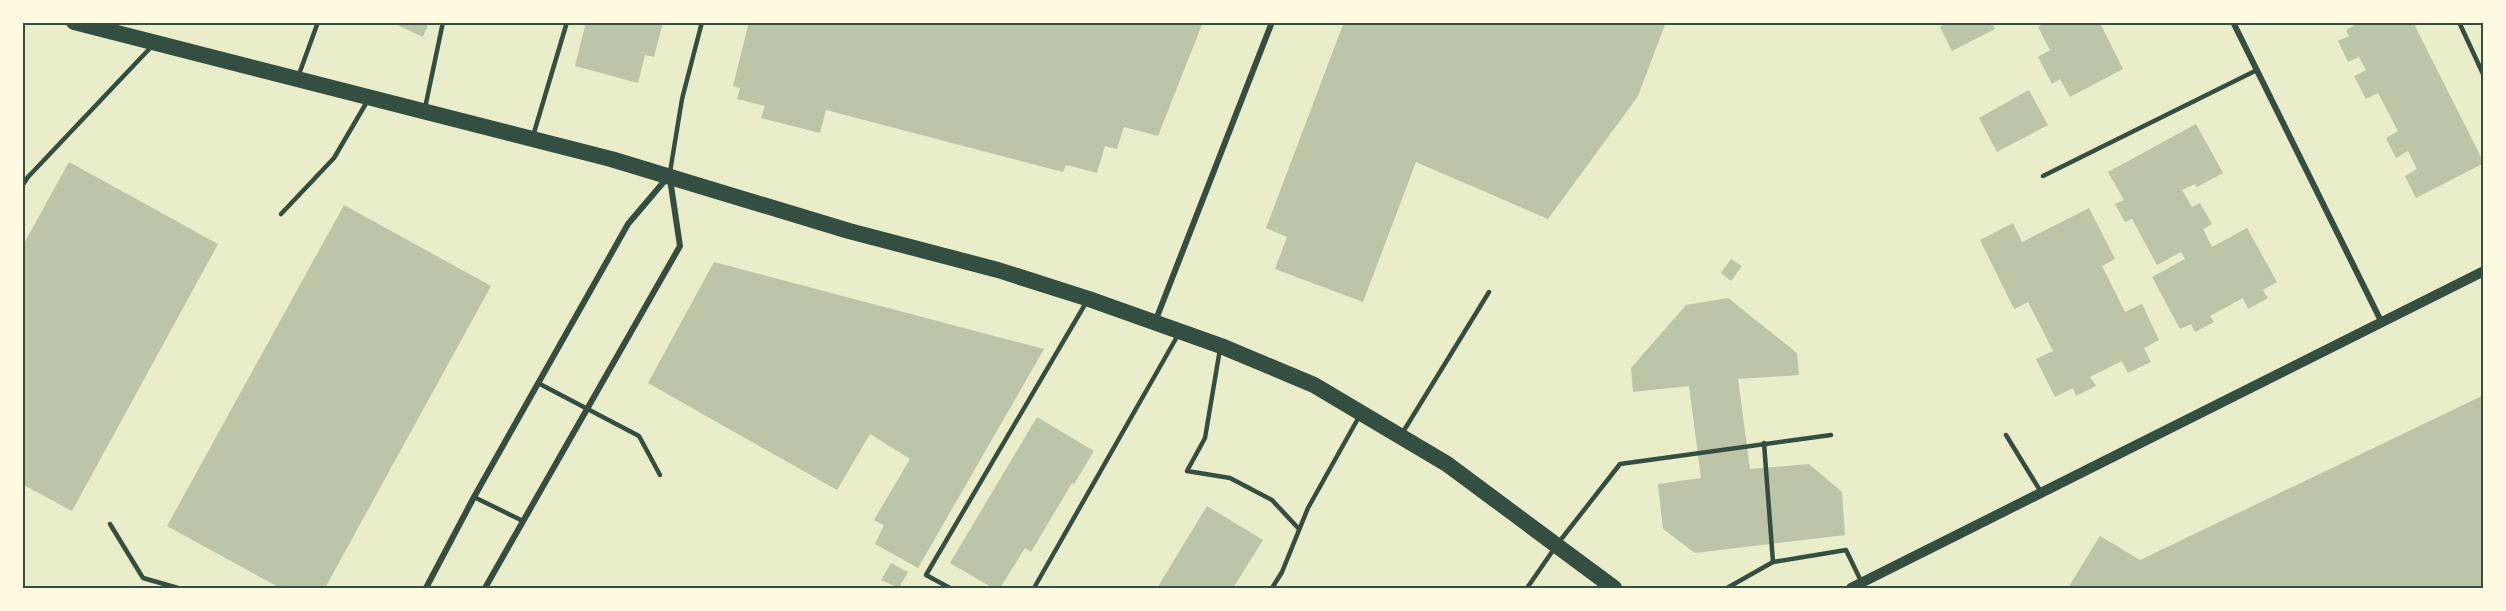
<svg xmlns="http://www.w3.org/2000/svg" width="2506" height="611" viewBox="0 0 2506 611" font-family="'Alegreya Sans',sans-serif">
  <rect width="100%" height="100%" fill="#e9edc9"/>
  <g fill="#bcc5a7">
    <polygon points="391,22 429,22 423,37"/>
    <polygon points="586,22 663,22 654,57 645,55 638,83 575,66"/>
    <polygon points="749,22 1203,22 1158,136 1124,127 1117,149 1105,146 1097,173 1066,165 1063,172 826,110 820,133 761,118 765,106 737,99 740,88 733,86"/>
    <polygon points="1344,22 1666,22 1638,96 1548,219 1416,162 1363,302 1275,269 1287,237 1266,228"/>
    <polygon points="1948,22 1992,22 1995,29 1952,51 1940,27"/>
    <polygon points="2046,22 2105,22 2101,25 2123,69 2070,97 2060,79 2052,84 2038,57 2050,50 2038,27"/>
    <polygon points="2360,22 2413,22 2484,163 2416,198 2405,176 2417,169 2408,151 2396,158 2386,138 2398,131 2378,93 2366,99 2354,76 2366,70 2359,57 2348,62 2338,41 2349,36 2346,30"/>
    <polygon points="2029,90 2048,125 1997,152 1979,118"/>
    <polygon points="2196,124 2223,173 2197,187 2195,184 2182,190 2192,207 2200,203 2212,224 2203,229 2212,247 2247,228 2277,282 2263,290 2268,298 2248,309 2243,298 2210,316 2214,322 2195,332 2191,324 2180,329 2152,277 2185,259 2181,252 2157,265 2132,219 2125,222 2115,204 2124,200 2108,172"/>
    <polygon points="69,162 218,244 72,511 22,484 22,247"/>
    <polygon points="344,205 491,286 325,588 280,588 167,526"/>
    <polygon points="2089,208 2115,259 2102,266 2125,312 2142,304 2159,340 2144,348 2151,362 2128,373 2122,361 2090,377 2096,386 2076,396 2073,388 2055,397 2036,359 2053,351 2028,302 2014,309 1980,240 2013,223 2022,242"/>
    <polygon points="1731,259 1742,266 1731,281 1721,273"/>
    <polygon points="714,262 1044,349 918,568 875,544 884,525 874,520 910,459 870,434 837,490 648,383"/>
    <polygon points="1728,298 1797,353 1799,375 1738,379 1750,469 1809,464 1842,492 1845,535 1695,553 1663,529 1658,484 1701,478 1689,386 1633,392 1631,368 1686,305"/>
    <polygon points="2484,395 2484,588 2068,588 2100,536 2140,560"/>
    <polygon points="1037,417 1094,451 1074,484 1072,483 1031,552 1025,548 1000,588 993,588 950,563"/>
    <polygon points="1207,506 1263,540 1233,588 1157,588"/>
    <polygon points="891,563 908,572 899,588 881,580"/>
  </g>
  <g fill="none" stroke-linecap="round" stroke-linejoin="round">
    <g stroke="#344e41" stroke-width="4.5">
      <polyline points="2459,22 2484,76"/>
      <polyline points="298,77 318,22"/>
      <polyline points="425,108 443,22"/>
      <polyline points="533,136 567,22"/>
      <polyline points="670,172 682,99 702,22"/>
      <polyline points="2043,176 2257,70"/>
      <polyline points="22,186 28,177 153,45"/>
      <polyline points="281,214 334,158 368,100"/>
      <polyline points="1220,349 1205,438 1187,471 1230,478 1272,500 1299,529"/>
      <polyline points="538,383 639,436 660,475"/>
      <polyline points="1403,432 1489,292"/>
      <polyline points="2006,435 2041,492"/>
      <polyline points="1764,443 1773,562"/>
      <polyline points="474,497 523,521"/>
      <polyline points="110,524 143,578 178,588"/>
      <polyline points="1559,542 1620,464 1831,435"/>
      <polyline points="950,588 926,575 1087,301"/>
      <polyline points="1034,588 1178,335"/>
      <polyline points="1272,588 1282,572 1308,508 1360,415"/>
      <polyline points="1527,588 1554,549"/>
      <polyline points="1727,588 1773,562 1846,550 1861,581"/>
    </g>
    <g stroke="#344e41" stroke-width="6">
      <polyline points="2233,22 2382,323"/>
      <polyline points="1155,322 1272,22"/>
      <polyline points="426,588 474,497 628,224 667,178"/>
      <polyline points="485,588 680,246 670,179"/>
    </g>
    <polyline stroke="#344e41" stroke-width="10" points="1851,588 2484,271"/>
    <polyline stroke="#344e41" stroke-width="16" points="74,22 611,159 849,231 998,270 1089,299 1221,346 1314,385 1447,464 1614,588"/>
  </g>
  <rect width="2506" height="611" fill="none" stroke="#fefae0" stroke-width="48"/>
  <rect x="24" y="24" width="2458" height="563" fill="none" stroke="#344e41" stroke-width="2"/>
</svg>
